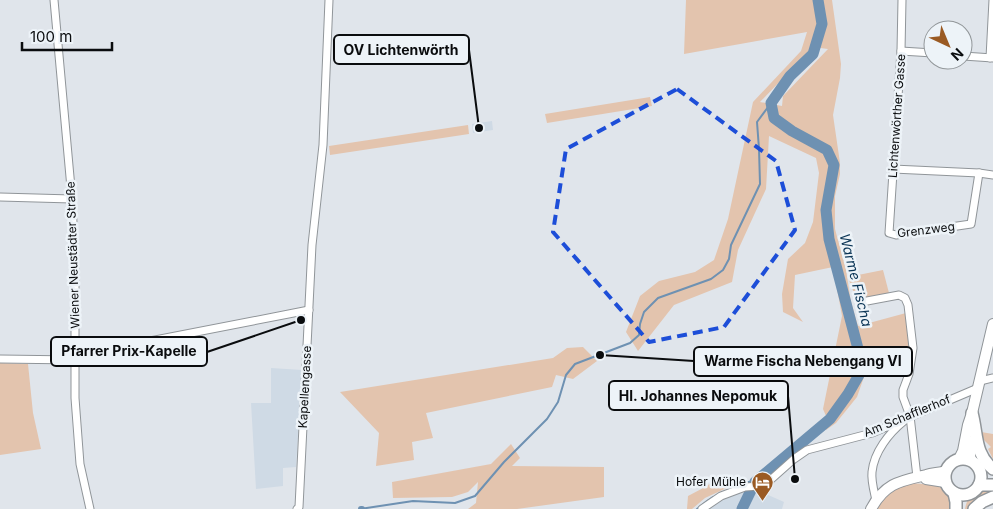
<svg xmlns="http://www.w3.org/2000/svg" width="993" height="509" viewBox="0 0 993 509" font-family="Inter,sans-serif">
  <rect width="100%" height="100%" fill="#e0e5eb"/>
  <g fill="#cfdae5">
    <polygon points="492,121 493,130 473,133 472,124"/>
    <polygon points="271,368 302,370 296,467 283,468 283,486 256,489 251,403 271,403"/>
    <polygon points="757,490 784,502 782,509 708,509 721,499 745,491"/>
  </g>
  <g fill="#e3c4ae" fill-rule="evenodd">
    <path d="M686,0H832L841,64L840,78L833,115L840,163V174L835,196V229L846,270L851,302L858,326L906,313L910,346L907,367L904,377L865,374L857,397L836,423L826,430V416L823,409L842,316L833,267L795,275L793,308L803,322L783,312L782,294L788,259L805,243L813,222L819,173L816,158L769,136L766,189L738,250L732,282L674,305L638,351L626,332L640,296L659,281L695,272L714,260L728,219L753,102L801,51L807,32L684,54ZM813,47L828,49L783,96L782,106L760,102Z"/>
    <polygon points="650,97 652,106 547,123 545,114"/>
    <polygon points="468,125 469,134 330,155 329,146"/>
    <polygon points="883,270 889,293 857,301 848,277"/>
    <polygon points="583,347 597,361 573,379 556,375 552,387 426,413 433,438 412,442 414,460 376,466 379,433 340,392 553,358 567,348"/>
    <polygon points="0,363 28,364 33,413 41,449 0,455"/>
    <polygon points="981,432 993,434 993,459 988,449 991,447 978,434"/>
    <polygon points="511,444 520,458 512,466 604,467 604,497 517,509 463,509 468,509 476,503 478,482 468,492 452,497 393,498 392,482 491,464"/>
    <polygon points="718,477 729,479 731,486 705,498 692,509 687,509 688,496 707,486"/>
    <path d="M913,483C933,486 951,482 950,509H877C886,493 896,488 913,483Z"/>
    <path d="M993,488V494L970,509H965C968,492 977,490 993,488Z"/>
  </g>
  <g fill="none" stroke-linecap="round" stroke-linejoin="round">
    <g stroke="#6e91b2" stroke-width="2">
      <polyline points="731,489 744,482 755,482"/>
      <polyline points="360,509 413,501 455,503 475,496 504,462 547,419 558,402 566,375 575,364 630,343 639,335 640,324 644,312 658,298 711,279 723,270 729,259 731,245 760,184 759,149 757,122 771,103"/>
      <polyline points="697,509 707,501 713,497"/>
    </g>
    <polyline stroke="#6e91b2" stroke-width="6" points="361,509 362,509"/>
    <polyline stroke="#6e91b2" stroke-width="11" points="742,509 755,482 830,419 848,394 859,375 861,360 829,239 826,210 834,165 827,150 792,131 774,118 771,103 790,76 813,54 822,24 818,0"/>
    <defs>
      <g id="minor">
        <polyline points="54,0 72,199 75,272 75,398 80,464 90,509"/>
        <polyline points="902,0 901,51 889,233 896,235 971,224 979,173"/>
        <polyline points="901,51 933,53"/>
        <polyline points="963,56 993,58"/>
        <polyline points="990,58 993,0"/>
        <polyline points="893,169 979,173 993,175"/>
        <polyline points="0,197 72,199"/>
        <polyline points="867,301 899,295 905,298 908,305 913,348 909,374 903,390 903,397 910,416 917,477"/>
        <polyline points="76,352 114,348 309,310"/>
        <polyline points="0,359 76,360"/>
        <polyline points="980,381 993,378"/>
        <path d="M876,500C874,491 871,481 872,472C874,452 889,433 904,421"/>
        <polyline points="297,509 299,507 312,245 323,145 329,0"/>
        <polyline points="702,509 721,496 745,487 760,486 767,483 794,459 807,450 872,433 978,388"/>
      </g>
      <g id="secondary">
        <polyline points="959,459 963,451 968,425 972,413 993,324"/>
        <polyline points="971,460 970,456 972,441"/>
        <polyline points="926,479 945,482"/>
        <path d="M871,509C885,483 900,481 926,475C933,473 939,473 946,471"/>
      </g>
      <g id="primary">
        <path d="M972,413C978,435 974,453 993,469"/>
        <circle cx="963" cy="477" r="18"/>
        <polyline points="979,485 993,485"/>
        <polyline points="954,493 956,502 956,509"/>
        <polyline points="974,509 982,502 993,497"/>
      </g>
    </defs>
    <use href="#minor" stroke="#909599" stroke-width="9"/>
    <use href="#secondary" stroke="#909599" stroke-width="12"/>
    <use href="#primary" stroke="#909599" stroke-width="14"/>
    <use href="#minor" stroke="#fff" stroke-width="7"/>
    <use href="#secondary" stroke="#fff" stroke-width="10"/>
    <use href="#primary" stroke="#fff" stroke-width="11"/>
  </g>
  <path fill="none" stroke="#1d4ed8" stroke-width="4" stroke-dasharray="10 6" stroke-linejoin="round" d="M677,89L776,161L795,230L724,327L649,342L553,232L566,149Z"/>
  <defs>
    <symbol id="hotel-pin" viewBox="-11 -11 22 30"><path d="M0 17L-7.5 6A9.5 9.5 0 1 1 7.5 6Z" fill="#9a5a23" stroke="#edf3f8"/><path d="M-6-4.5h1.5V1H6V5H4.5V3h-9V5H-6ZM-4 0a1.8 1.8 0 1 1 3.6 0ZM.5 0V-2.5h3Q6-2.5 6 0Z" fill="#fff"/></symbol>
  </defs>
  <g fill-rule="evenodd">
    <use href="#hotel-pin" x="750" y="470" width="25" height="34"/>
  </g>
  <g text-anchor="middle" stroke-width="5" stroke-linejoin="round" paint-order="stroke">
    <g font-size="12" fill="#0a0c0e" stroke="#edf3f8">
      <text transform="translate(897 116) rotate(-86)" y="4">Lichtenwörther Gasse</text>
      <text transform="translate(926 230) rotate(-7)" y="4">Grenzweg</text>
      <text transform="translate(73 255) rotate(-92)" y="4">Wiener Neustädter Straße</text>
      <text transform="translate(305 387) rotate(-87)" y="4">Kapellengasse</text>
      <text transform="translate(907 416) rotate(-22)" y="4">Am Schafflerhof</text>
    </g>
    <g font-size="12" fill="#0a0c0e" stroke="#edf3f8" text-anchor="end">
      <text x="746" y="486">Hofer Mühle</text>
    </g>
    <g font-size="14" font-style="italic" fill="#0a3455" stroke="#edf3f8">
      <text transform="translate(856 280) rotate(76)" y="5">Warme Fischa</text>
    </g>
  </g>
  <path fill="none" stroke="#0a0c0e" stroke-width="2" d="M479 128L469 50M301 320L207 352M600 355L694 361M795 479L788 396"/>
  <g fill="#0a0c0e" stroke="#edf3f8" stroke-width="2">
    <circle cx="479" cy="128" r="5"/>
    <circle cx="301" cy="320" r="5"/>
    <circle cx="600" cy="355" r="5"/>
    <circle cx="795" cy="479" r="5"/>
  </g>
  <g fill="#edf3f8" stroke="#0a0c0e" stroke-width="2">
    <rect x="334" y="35" width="135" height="29" rx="5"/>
    <rect x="51" y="337" width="156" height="29" rx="5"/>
    <rect x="694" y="347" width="218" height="29" rx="5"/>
    <rect x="609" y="381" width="179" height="29" rx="5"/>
  </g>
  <g font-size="14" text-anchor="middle" font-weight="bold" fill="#0a0c0e">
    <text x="401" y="55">OV Lichtenwörth</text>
    <text x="129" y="356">Pfarrer Prix-Kapelle</text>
    <text x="803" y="366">Warme Fischa Nebengang VI</text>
    <text x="698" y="401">Hl. Johannes Nepomuk</text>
  </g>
  <g transform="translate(948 45) rotate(136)"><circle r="24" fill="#edf3f8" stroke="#92979a"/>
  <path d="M0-4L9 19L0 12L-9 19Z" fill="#9a5a23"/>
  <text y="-8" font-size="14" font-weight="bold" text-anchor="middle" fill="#0a0c0e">N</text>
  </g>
  <path d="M22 42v8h90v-8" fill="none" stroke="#0a0c0e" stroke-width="2.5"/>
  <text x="30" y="42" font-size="15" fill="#0a0c0e" stroke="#edf3f8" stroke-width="4" paint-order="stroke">100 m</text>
</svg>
